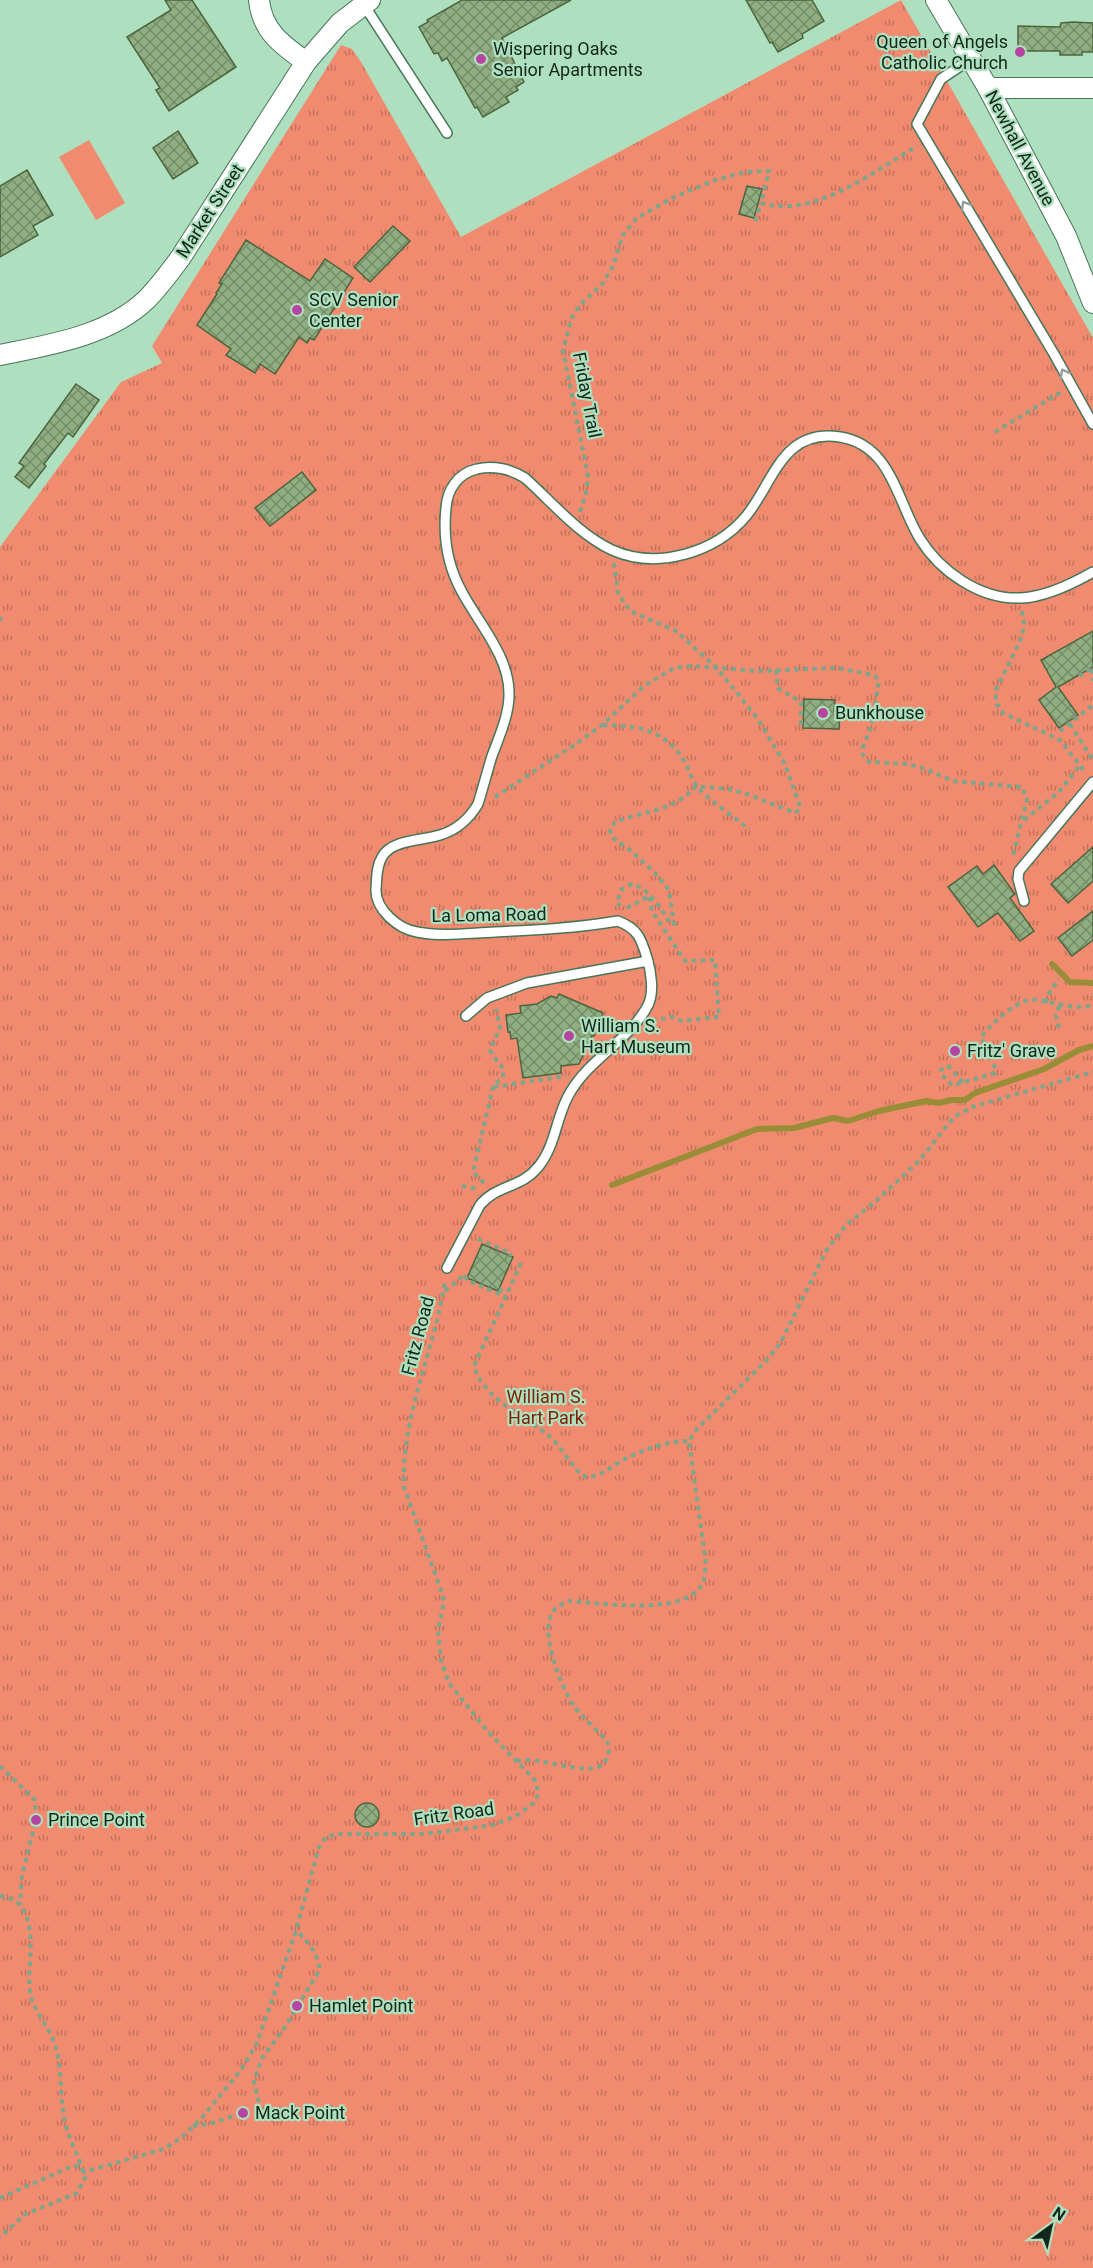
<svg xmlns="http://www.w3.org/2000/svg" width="1093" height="2268" viewBox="0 0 1093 2268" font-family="Roboto,sans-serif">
  <defs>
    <pattern id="park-tufts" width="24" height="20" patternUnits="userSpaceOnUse" patternTransform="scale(1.5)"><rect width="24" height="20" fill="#f18b70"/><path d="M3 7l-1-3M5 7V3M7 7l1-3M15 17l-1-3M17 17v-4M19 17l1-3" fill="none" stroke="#c2725b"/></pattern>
    <pattern id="building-cross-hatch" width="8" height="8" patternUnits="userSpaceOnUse" patternTransform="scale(1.5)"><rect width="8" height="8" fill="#91ae83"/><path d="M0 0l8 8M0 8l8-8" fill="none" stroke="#758e6a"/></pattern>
  </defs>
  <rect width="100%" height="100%" fill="#aee0bf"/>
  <polygon fill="url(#park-tufts)" points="901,0 1093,338 1093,2268 0,2268 0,547 121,382 162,363 152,346 341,45 352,49 361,62 461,237"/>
  <polygon fill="#f18b70" points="89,140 125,203 96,220 59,157"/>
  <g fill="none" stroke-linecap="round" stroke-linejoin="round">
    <g stroke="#9a8d38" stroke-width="6">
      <polyline points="1052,964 1070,982 1093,983"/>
      <polyline points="612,1185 757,1129 794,1128 833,1118 848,1121 879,1111 926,1101 939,1103 951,1100 965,1100 975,1093 1044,1069 1079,1050 1093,1046"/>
    </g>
  </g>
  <g fill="url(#building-cross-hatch)" stroke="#4b663e" stroke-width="1.5">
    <polygon points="165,0 192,0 236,67 169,111 156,90 160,88 127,37 171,10"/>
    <polygon points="462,0 571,0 502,38 524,82 516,87 518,90 506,97 509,102 483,117 477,107 475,108 447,58 442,61 438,53 434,54 419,27 428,22 427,20"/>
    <polygon points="746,0 812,0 824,21 802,34 803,38 778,52 772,42 770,43"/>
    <polygon points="1073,22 1093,23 1093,52 1082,52 1082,55 1060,55 1060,51 1018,51 1018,26 1060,27 1061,23"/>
    <polygon points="178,131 198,163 173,179 153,148"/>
    <polygon points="27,170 53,215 33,226 38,235 0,257 0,186"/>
    <polygon points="747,186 762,189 754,218 739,214"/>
    <polygon points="393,226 410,241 370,282 354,267"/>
    <polygon points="246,240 310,281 325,259 353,278 314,340 310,338 307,343 299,337 275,374 260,364 255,373 226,355 231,349 197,325 217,294 216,293 222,284 219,283"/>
    <polygon points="76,384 99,400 73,437 68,433 44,464 46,466 29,488 15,477 24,466 19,463"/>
    <polygon points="302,472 316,490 270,526 255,508"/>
    <polygon points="1093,631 1093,667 1058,687 1078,715 1059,728 1039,700 1056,687 1041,660"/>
    <polygon points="804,699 835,700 834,711 840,711 839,729 803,728"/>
    <polygon points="1093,847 1093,881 1068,903 1051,884"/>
    <polygon points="994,865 1015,894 1010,898 1034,931 1020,941 998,913 978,927 948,887 977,866 983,874"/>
    <polygon points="1093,911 1093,940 1072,956 1058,938"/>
    <polygon points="559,994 603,1013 594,1036 592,1036 579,1064 561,1066 561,1073 523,1078 517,1038 511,1039 510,1032 508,1032 506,1015 521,1013 520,1006 537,1004 551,996 557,998"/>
    <polygon points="482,1244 513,1257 498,1291 467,1278"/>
    <circle cx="367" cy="1815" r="12"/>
  </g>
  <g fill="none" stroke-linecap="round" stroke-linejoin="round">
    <defs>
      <g id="service">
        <polyline points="364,5 447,133"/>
        <polyline points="971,59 941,79 917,124 1054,354 1093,424"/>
        <polyline points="1024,901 1018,879 1019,871 1093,782"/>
        <polyline points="466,1016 487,998 527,983 648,961"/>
        <path d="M447,1268L480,1205C497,1184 521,1189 539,1166C557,1143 556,1114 571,1091C591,1058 629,1040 647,1007C655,994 651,971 647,958C641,938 638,929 618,921C576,928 537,930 495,932C469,933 442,937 417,932C398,929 375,909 376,889C377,878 376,867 382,857C392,839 422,841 440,835C457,830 469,819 478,804C483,788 487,772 492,756C499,737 509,715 509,695C510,657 479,624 462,592C448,567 443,537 446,508C447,490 458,473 477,469C493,465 511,469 525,478C552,502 578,534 612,550C657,570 716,553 747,515C774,481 783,428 840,437C892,445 897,502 920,539C940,571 980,600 1021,598C1046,597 1072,584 1093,572"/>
      </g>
      <g id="minor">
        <path d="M259,0C262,31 282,45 306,62"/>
        <polyline points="936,0 988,88 1066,236 1093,303"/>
        <polyline points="988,88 1093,88"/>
        <path d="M0,355C49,345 108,336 146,300C159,287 170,272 181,257L306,62L340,23L370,0"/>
      </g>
    </defs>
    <use href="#service" stroke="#477558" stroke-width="12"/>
    <use href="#minor" stroke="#477558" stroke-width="22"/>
    <g stroke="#7ca58b" stroke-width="4" stroke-dasharray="4.5 4.5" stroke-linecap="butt">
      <polyline points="755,221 761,203"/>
      <polyline points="995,432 1061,392"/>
      <path d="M580,512L586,493L588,477L563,350L572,317L580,305L603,283L612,268L623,235L637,218L672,198L715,180L745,172L769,171L761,203C814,219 873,172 917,146"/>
      <path d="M614,563L618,593L630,611L676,631L717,668L757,718L785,764L800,806L799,810L795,813L747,794L728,789L696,786C675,811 644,811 615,822L610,831L613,838L630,850L655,873L669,890L674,924L670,923C661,909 649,888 632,884L622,889L617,902L620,906"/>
      <polyline points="1022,611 1024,624 1022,637 996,690 996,703 1003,713 1060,740 1085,772"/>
      <polyline points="0,621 1,615"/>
      <polyline points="1092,669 1093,681"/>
      <polyline points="776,670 778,688 801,702 801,726"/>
      <polyline points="1079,676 1093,668"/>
      <polyline points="1070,724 1093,760"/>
      <path d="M603,725C638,725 668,731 686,764C690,771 691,779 696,785C704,797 737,819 749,829"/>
      <polyline points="1060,731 1093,705"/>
      <polyline points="495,797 576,744 602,725 644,686 674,668 692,666 758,671 837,668 874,675 879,681 871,727 863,747 863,755 869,762 907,764 926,769 953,781 1022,787 1027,799 1013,856"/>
      <polyline points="1024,820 1058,793 1080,765"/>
      <polyline points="649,897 652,911 685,961 715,960 719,1017 682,1021 672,1017 655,1020"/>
      <polyline points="627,908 649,896"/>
      <polyline points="1046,1003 1047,996 1059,979"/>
      <polyline points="1059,1028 1056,1016 1059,1006"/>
      <path d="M963,1082L948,1066L941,1070V1074L952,1085H954L995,1073V1068L981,1037C992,1023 1019,996 1038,1000C1056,1003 1074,1010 1093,1005"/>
      <polyline points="494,1087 566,1076"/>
      <path d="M484,1183L473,1172L493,1087L497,1082L502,1079C507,1065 495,1062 490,1050L500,1028L496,1009"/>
      <polyline points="462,1186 478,1189"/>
      <polyline points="478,1239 511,1253 510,1256"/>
      <path d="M521,1263L474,1366C483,1399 524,1415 549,1436C561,1447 571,1464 582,1476C600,1480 613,1464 629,1457C648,1448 668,1441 689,1441"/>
      <polyline points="464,1276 469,1281 506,1297"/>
      <polyline points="499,1289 501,1290 499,1294"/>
      <polyline points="445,1291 464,1275"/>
      <path d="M517,1761C538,1755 586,1777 602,1765C607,1761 611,1750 608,1744C604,1735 581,1717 574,1706C561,1687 535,1625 557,1607C560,1604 566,1603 569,1601C601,1603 686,1617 703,1583C705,1578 705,1570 706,1564L689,1441L696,1430L767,1360L781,1342L826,1251L846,1225L876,1201L919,1161L954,1117L972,1107L1093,1072"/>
      <polyline points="0,1766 35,1800 36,1820 22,1875 20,1905"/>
      <path d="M0,1896C9,1897 18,1901 23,1909C37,1934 27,1964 30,1991C32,2010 49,2026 55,2045C63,2069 59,2097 65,2122C69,2142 81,2159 85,2178L77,2193L24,2215L0,2237"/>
      <path d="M193,2126L209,2124L243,2113H261L254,2081L262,2058L283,2030L319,1971C321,1956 306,1940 296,1930"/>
      <path d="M0,2198L68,2168L77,2166L84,2172L164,2149L182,2137L200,2120L241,2070L257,2043L295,1934L319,1847L326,1837L338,1834H424L493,1825L516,1816L534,1803L537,1798L538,1792L535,1780L488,1732L449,1683L441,1660L438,1631L444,1602L442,1593L404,1487C401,1416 435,1349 445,1281"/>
    </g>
    <use href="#service" stroke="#fff" stroke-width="9"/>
    <use href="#minor" stroke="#fff" stroke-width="20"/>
  </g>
  <defs><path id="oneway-chevron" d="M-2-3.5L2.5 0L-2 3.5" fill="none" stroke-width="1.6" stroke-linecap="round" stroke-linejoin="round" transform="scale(1.5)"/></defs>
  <g stroke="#959e98">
    <use href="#oneway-chevron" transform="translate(965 205) rotate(-121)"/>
    <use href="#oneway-chevron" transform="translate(1064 373) rotate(-119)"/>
  </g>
  <g fill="#b645a1" stroke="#aee0bf" stroke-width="2">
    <circle cx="1020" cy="52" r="6"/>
    <circle cx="481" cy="59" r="6"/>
    <circle cx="297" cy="310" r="6"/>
    <circle cx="823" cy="713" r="6"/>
    <circle cx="569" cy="1036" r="6"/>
    <circle cx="955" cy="1051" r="6"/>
    <circle cx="36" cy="1820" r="6"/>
    <circle cx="297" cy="2006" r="6"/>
    <circle cx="243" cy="2113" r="6"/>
  </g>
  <g text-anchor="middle" stroke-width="4.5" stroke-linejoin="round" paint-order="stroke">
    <g font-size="18" fill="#13271b" stroke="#aee0bf" text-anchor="start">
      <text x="1008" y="48" text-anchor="end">Queen of Angels<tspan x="1008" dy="21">Catholic Church</tspan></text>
      <text x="493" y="55">Wispering Oaks<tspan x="493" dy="21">Senior Apartments</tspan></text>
      <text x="309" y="306">SCV Senior<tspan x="309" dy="21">Center</tspan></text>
      <text x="835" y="719">Bunkhouse</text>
      <text x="581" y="1032">William S.<tspan x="581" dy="21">Hart Museum</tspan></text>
      <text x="967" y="1057">Fritz' Grave</text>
      <text x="48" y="1826">Prince Point</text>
      <text x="309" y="2012">Hamlet Point</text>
      <text x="255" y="2119">Mack Point</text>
    </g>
    <g font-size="18" fill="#13271b" stroke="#aee0bf">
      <text transform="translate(1020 148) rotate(62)" y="6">Newhall Avenue</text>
      <text transform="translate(210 211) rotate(-57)" y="6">Market Street</text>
      <text transform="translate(587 395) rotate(79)" y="6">Friday Trail</text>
      <text transform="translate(489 915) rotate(-1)" y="6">La Loma Road</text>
      <text transform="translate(418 1336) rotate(-75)" y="6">Fritz Road</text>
      <text transform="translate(454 1814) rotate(-8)" y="6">Fritz Road</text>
    </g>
    <g font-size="18" fill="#7f2206" stroke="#aee0bf">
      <text x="546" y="1403">William S.<tspan x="546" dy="21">Hart Park</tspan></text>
    </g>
  </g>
  <g transform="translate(1051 2226) rotate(33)" stroke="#aee0bf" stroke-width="4.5" paint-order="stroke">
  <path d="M0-4.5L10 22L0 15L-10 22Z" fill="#13271b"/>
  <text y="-9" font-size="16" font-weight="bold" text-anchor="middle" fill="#13271b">N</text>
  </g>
</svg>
